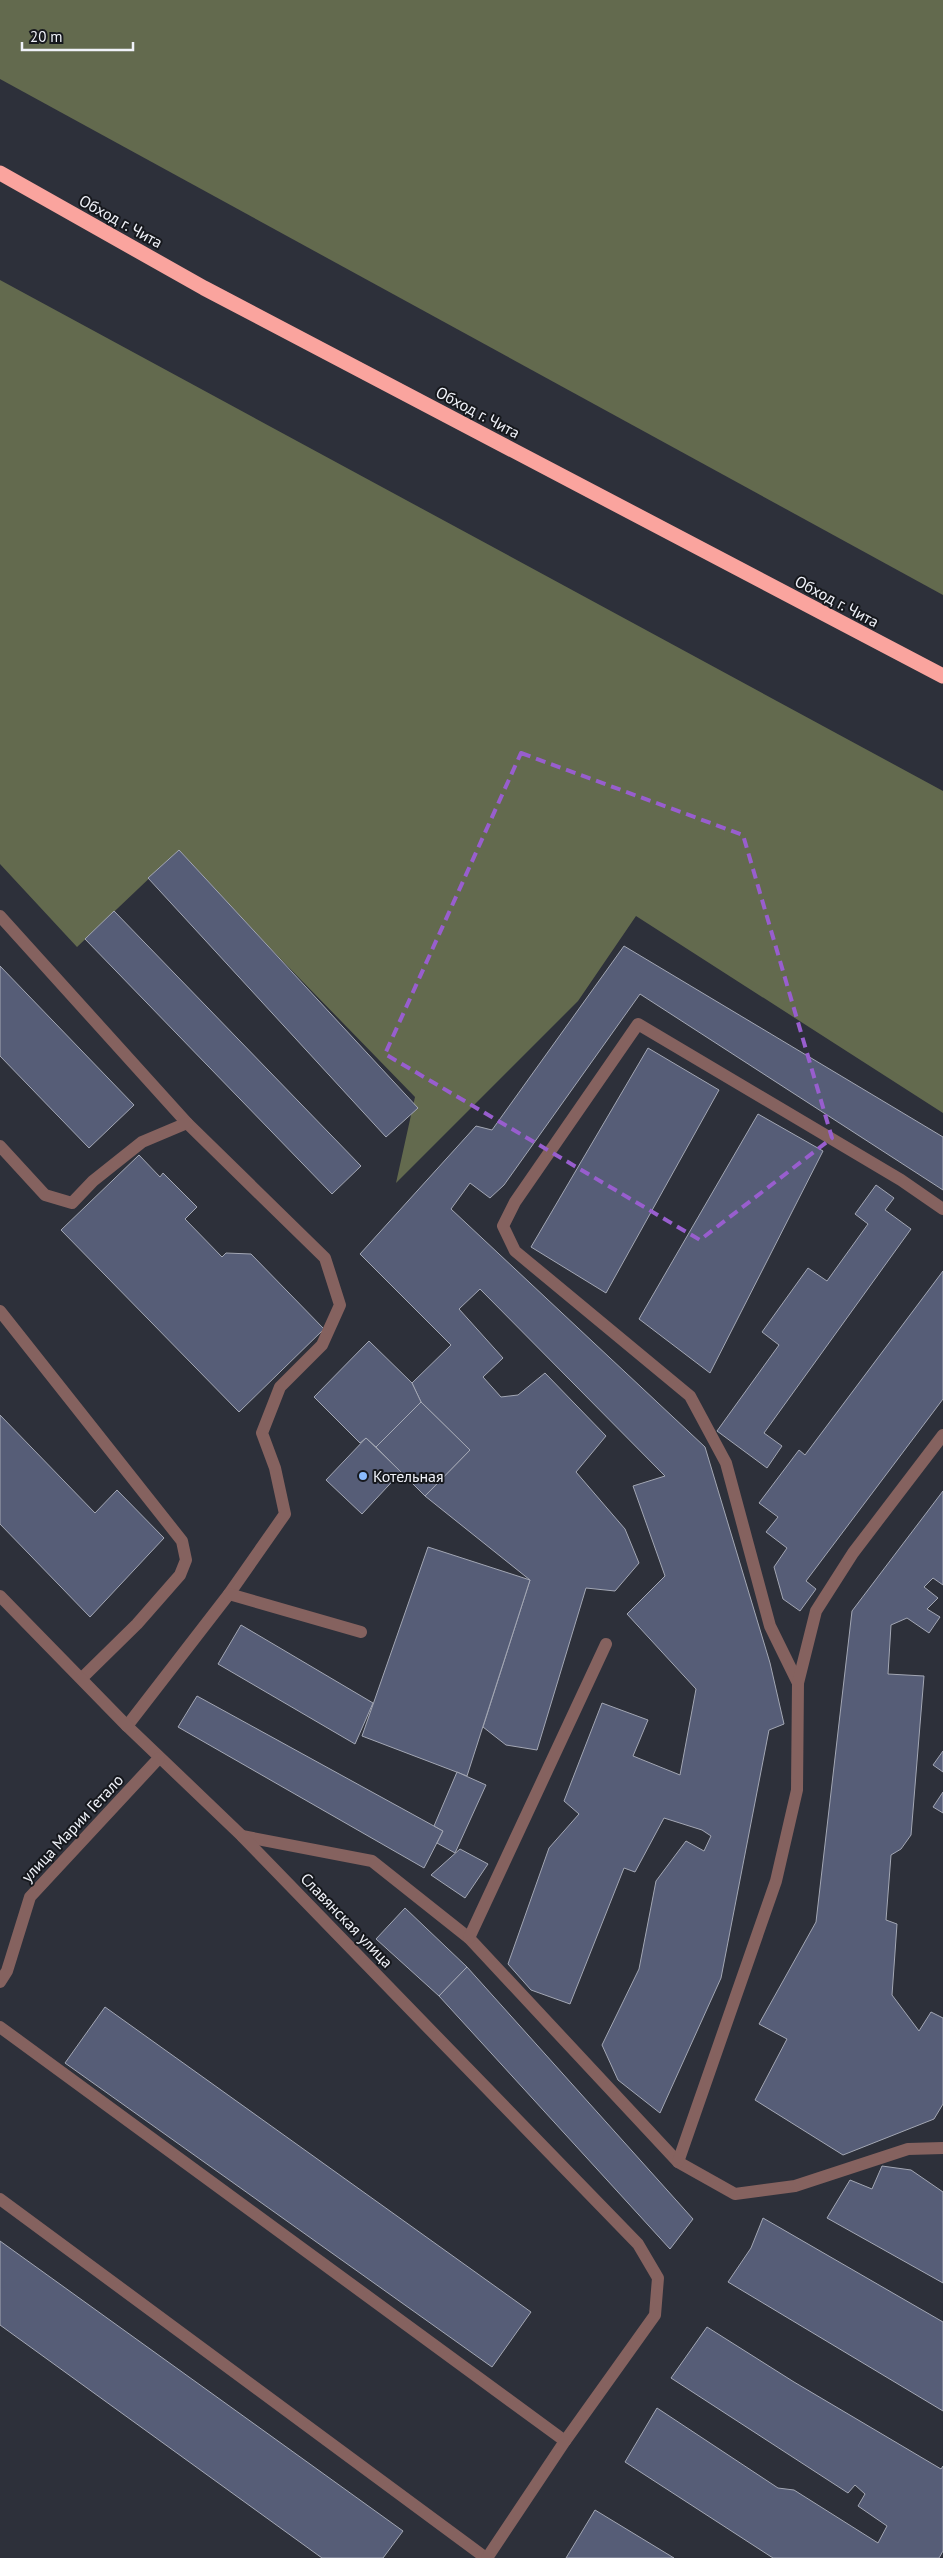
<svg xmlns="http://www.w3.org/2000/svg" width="943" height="2558" viewBox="0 0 943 2558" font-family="'PT Sans',sans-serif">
  <rect width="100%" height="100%" fill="#2d303a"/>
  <g fill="#636a4e">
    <polygon points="0,0 943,0 943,595 0,79"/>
    <polygon points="0,280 943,791 943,1113 636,916 578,1001 396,1183 415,1097 269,947 179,850 77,947 0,864"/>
  </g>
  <g fill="#565d77" stroke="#a3a7b4">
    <polygon points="179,850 418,1108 386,1137 148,878"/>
    <polygon points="114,911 361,1166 332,1194 85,939"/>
    <polygon points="624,946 943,1137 943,1190 640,994 504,1185 490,1198 470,1183 451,1209 705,1447 770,1663 784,1724 769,1730 721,1978 660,2113 618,2080 602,2045 639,1969 656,1881 686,1841 704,1851 711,1836 702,1830 664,1818 635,1872 624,1868 570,2004 531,1990 508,1964 549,1848 579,1814 564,1801 602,1703 648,1720 633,1756 680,1775 696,1689 627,1614 665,1576 633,1486 665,1476 480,1289 459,1309 503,1358 483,1377 501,1397 518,1395 545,1373 606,1436 576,1472 625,1529 639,1563 615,1591 586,1588 537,1750 506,1745 483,1727 530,1580 425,1496 470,1450 421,1402 412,1383 451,1345 360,1254 476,1126 492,1130"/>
    <polygon points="0,966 134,1105 89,1148 0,1056"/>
    <polygon points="648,1048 719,1090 606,1293 531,1247"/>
    <polygon points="758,1114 823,1151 710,1373 639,1319"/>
    <polygon points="139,1155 160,1177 163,1173 197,1207 185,1219 222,1257 226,1253 251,1254 324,1329 239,1412 61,1230"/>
    <polygon points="876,1185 894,1198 885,1210 911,1229 764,1433 782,1446 767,1468 717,1431 779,1345 762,1332 808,1268 827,1281 868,1224 855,1214"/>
    <polygon points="943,1271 943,1399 806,1581 816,1589 800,1611 783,1599 774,1567 787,1548 766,1532 778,1517 759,1503 799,1450 805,1455"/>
    <polygon points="369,1341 412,1383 421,1402 376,1447 366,1438 360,1443 314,1397"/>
    <polygon points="421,1402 470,1450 425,1496 376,1447"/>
    <polygon points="0,1415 95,1513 117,1490 164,1538 90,1617 0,1524"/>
    <polygon points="366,1438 401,1472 362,1514 326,1480"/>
    <polygon points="943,1491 943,1585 933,1578 924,1587 938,1598 927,1609 940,1617 929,1633 907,1618 891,1625 888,1674 924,1676 911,1835 901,1849 891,1855 886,1920 897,1924 892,1995 919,2031 931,2012 943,2018 943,2104 934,2119 843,2155 755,2100 787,2039 759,2024 816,1922 852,1611"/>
    <polygon points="428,1547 530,1580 467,1776 362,1736"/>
    <polygon points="241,1625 373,1703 355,1744 218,1664"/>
    <polygon points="197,1696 443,1831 424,1868 178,1727"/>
    <polygon points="943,1751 943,1772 933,1765"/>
    <polygon points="457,1772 486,1785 455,1853 437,1843 443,1831 434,1826"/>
    <polygon points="943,1792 943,1813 933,1807"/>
    <polygon points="460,1849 488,1864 465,1898 431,1875"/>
    <polygon points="405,1908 467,1967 439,1996 376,1939"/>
    <polygon points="467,1967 693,2219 670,2249 439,1996"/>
    <polygon points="105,2007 531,2312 492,2367 65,2063"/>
    <polygon points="882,2166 911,2170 943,2192 943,2283 827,2218 850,2180 872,2189"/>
    <polygon points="763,2218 943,2322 943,2411 728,2282 751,2248"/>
    <polygon points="0,2241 403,2531 383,2558 322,2558 0,2325"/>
    <polygon points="707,2327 794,2382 941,2469 943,2466 943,2551 939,2558 773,2558 625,2462 657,2408 778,2488 794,2490 878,2543 887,2526 858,2506 865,2494 855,2485 848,2493 671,2378"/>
    <polygon points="595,2510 674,2558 566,2558"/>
  </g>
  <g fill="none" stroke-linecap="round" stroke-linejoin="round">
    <g stroke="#85625f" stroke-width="12">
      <polyline points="0,916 187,1123 325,1258 340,1305 322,1345 280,1387 262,1433 275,1468 285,1514 229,1594 127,1726"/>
      <polyline points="0,1146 45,1195 72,1203 93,1181 142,1142 187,1123"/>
      <polyline points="0,1311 182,1541 186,1560 180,1575 137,1624 82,1678"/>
      <polyline points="229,1594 361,1632"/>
      <polyline points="798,1683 770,1626 726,1463 690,1396 515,1251 503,1226 515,1202 638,1024 901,1180 943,1209"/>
      <polyline points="242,1836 372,1861 469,1938 678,2162 735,2194 795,2186 908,2149 943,2148"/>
      <polyline points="469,1938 606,1644"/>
      <polyline points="0,2027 565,2441"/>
      <polyline points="678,2162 776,1881 797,1790 798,1683 816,1611 853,1553 943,1435"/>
      <polyline points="0,2199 486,2558"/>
    </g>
    <g stroke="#85625f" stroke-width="12">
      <polyline points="0,1596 127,1726 242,1836 638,2244 658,2278 655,2315 565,2441 487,2558"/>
      <polyline points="0,1982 7,1971 30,1897 159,1758"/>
    </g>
    <polyline stroke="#faa49e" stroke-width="15" points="0,173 204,288 943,676"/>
  </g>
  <path fill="none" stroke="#985ece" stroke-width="4" stroke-dasharray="10 6" stroke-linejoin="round" d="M521,753L743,835L832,1138L700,1240L385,1054Z"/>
  <circle fill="#8abafc" stroke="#16181d" stroke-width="2" cx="363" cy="1476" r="5"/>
  <g text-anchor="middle" stroke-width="4" stroke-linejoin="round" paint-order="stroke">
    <g font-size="16" fill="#f0f2f9" stroke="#16181d">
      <text transform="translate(121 221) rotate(29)" y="6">Обход г. Чита</text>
      <text transform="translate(478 412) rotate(28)" y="6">Обход г. Чита</text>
      <text transform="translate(837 601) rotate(28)" y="6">Обход г. Чита</text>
      <text transform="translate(72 1828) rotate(-47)" y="6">улица Марии Гетало</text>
      <text transform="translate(347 1920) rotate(46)" y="6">Славянская улица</text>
    </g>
    <g font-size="16" fill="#f0f2f9" stroke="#16181d" text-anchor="start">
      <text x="373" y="1482">Котельная</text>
    </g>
  </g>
  <path d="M22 42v8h111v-8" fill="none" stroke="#f0f2f9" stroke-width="2.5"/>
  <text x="30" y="42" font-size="15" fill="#f0f2f9" stroke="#16181d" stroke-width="4" paint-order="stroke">20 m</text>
</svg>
